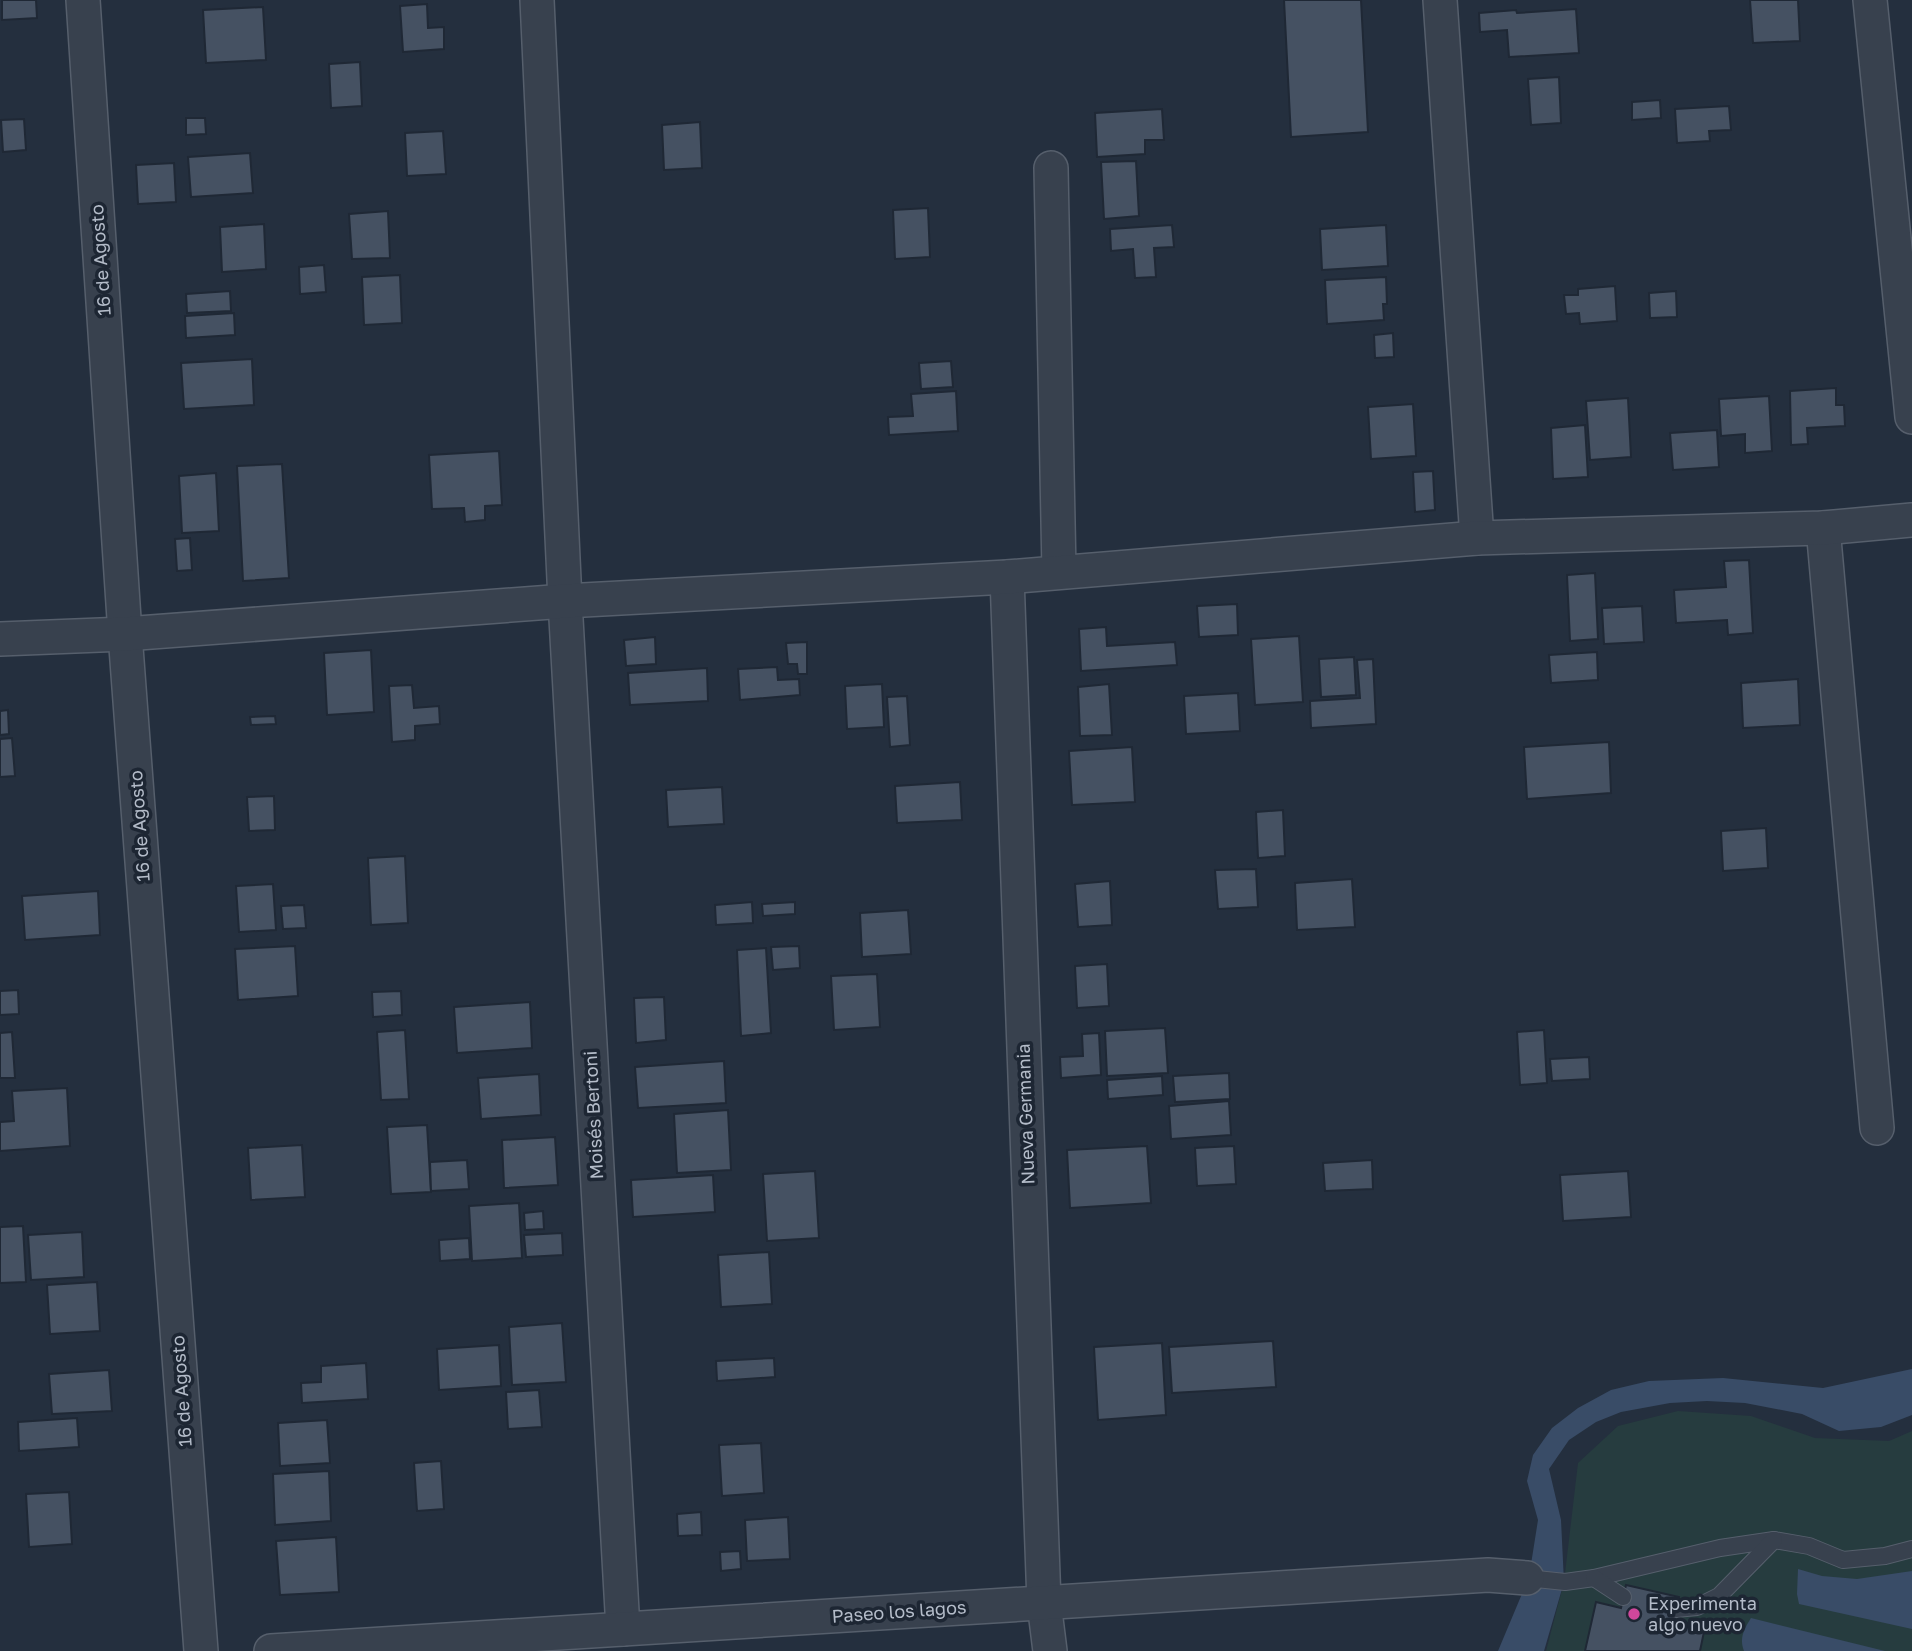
<svg xmlns="http://www.w3.org/2000/svg" width="1912" height="1651" viewBox="0 0 1912 1651" font-family="'Golos Text',sans-serif">
  <rect width="100%" height="100%" fill="#242f3e"/>
  <polygon fill="#263c3f" points="1678,1411 1751,1416 1815,1438 1889,1441 1912,1431 1912,1651 1700,1651 1705,1627 1674,1620 1679,1597 1627,1585 1621,1608 1596,1603 1585,1651 1546,1651 1564,1582 1578,1463 1618,1426"/>
  <g fill="#394c67">
    <polygon points="1912,1369 1912,1415 1881,1427 1839,1431 1802,1414 1745,1403 1707,1401 1670,1403 1621,1412 1596,1422 1569,1440 1549,1469 1561,1520 1564,1582 1544,1651 1498,1651 1529,1577 1538,1520 1527,1481 1533,1455 1552,1428 1578,1408 1611,1390 1649,1381 1723,1378 1823,1388"/>
    <polygon points="1798,1569 1822,1576 1857,1579 1912,1571 1912,1629 1799,1604 1797,1594"/>
    <path d="M1751,1618L1885,1651H1744C1739,1638 1744,1629 1751,1618Z"/>
  </g>
  <g fill="#455162" stroke="#1f2835" stroke-width="2">
    <polygon points="2,0 36,0 37,18 2,20"/>
    <polygon points="1284,0 1361,0 1368,132 1291,137"/>
    <polygon points="1750,0 1798,0 1800,41 1753,43"/>
    <polygon points="427,4 428,28 444,27 444,49 403,52 400,6"/>
    <polygon points="263,7 266,60 206,63 203,10"/>
    <polygon points="1576,9 1579,53 1509,57 1507,30 1480,32 1479,13 1516,10 1517,13"/>
    <polygon points="360,62 362,106 331,108 329,64"/>
    <polygon points="1559,77 1561,123 1531,125 1528,79"/>
    <polygon points="1660,100 1661,118 1632,120 1632,102"/>
    <polygon points="1729,106 1731,130 1709,131 1710,141 1677,143 1675,109"/>
    <polygon points="1162,109 1164,140 1145,140 1145,154 1097,157 1095,113"/>
    <polygon points="186,118 205,118 206,134 186,135"/>
    <polygon points="24,119 26,150 3,152 1,120"/>
    <polygon points="700,122 702,168 664,170 662,125"/>
    <polygon points="443,131 446,174 407,176 405,133"/>
    <polygon points="250,153 253,193 191,197 188,157"/>
    <polygon points="1136,161 1139,216 1104,219 1101,162"/>
    <polygon points="174,163 176,202 138,204 136,165"/>
    <polygon points="928,208 930,257 895,259 893,210"/>
    <polygon points="388,211 390,258 352,259 349,214"/>
    <polygon points="264,224 266,269 222,272 220,227"/>
    <polygon points="1172,225 1174,247 1154,248 1156,277 1135,278 1133,249 1111,251 1110,229"/>
    <polygon points="1386,225 1388,266 1322,270 1320,229"/>
    <polygon points="324,265 326,292 300,294 299,267"/>
    <polygon points="400,275 402,323 364,325 362,277"/>
    <polygon points="1386,277 1387,304 1383,304 1384,320 1327,324 1325,280"/>
    <polygon points="1615,286 1617,321 1580,324 1579,313 1566,314 1564,295 1578,295 1578,289"/>
    <polygon points="230,291 231,311 187,313 186,294"/>
    <polygon points="1676,291 1677,317 1650,318 1649,293"/>
    <polygon points="234,313 235,335 186,338 185,316"/>
    <polygon points="1393,333 1394,357 1375,358 1374,335"/>
    <polygon points="252,359 254,405 184,409 181,363"/>
    <polygon points="951,361 953,387 921,389 919,363"/>
    <polygon points="1836,388 1836,405 1844,405 1845,426 1807,428 1808,444 1791,445 1790,391"/>
    <polygon points="956,391 958,431 889,435 888,417 913,416 911,394"/>
    <polygon points="1769,396 1772,451 1745,453 1745,434 1721,436 1719,399"/>
    <polygon points="1628,398 1631,457 1590,460 1586,401"/>
    <polygon points="1413,404 1416,456 1371,459 1368,407"/>
    <polygon points="1585,425 1588,477 1553,479 1551,428"/>
    <polygon points="1717,430 1719,467 1673,470 1670,433"/>
    <polygon points="499,451 502,505 485,506 485,520 465,522 464,508 432,509 429,455"/>
    <polygon points="282,464 289,578 243,581 237,466"/>
    <polygon points="1433,471 1435,510 1415,512 1413,472"/>
    <polygon points="216,473 219,531 182,533 179,476"/>
    <polygon points="190,538 192,570 177,571 175,539"/>
    <polygon points="1749,560 1753,633 1728,635 1727,620 1676,623 1674,590 1726,587 1724,561"/>
    <polygon points="1595,573 1598,639 1570,641 1567,575"/>
    <polygon points="1237,604 1238,635 1199,637 1197,606"/>
    <polygon points="1642,606 1644,642 1604,644 1602,608"/>
    <polygon points="1106,627 1107,646 1175,642 1177,665 1081,671 1079,629"/>
    <polygon points="1299,636 1303,702 1255,705 1251,639"/>
    <polygon points="655,637 656,664 626,666 624,640"/>
    <polygon points="807,642 807,674 798,674 797,664 788,664 786,643"/>
    <polygon points="371,650 374,712 327,715 324,653"/>
    <polygon points="1597,652 1598,680 1551,683 1549,655"/>
    <polygon points="1354,657 1356,695 1321,697 1319,659"/>
    <polygon points="1373,659 1376,724 1311,728 1310,701 1360,698 1357,660"/>
    <polygon points="777,667 778,680 799,679 800,695 740,700 738,669"/>
    <polygon points="707,668 708,701 630,705 628,673"/>
    <polygon points="1798,679 1800,725 1743,728 1741,683"/>
    <polygon points="882,684 884,727 847,729 845,686"/>
    <polygon points="1109,684 1112,735 1080,736 1078,687"/>
    <polygon points="412,685 414,708 439,706 440,724 415,726 415,740 392,742 389,686"/>
    <polygon points="1238,693 1240,731 1186,734 1184,696"/>
    <polygon points="907,696 910,745 890,747 887,697"/>
    <polygon points="8,710 9,734 0,735 0,711"/>
    <polygon points="275,716 276,724 251,725 250,717"/>
    <polygon points="12,738 15,776 0,777 0,739"/>
    <polygon points="1609,742 1611,793 1527,799 1524,747"/>
    <polygon points="1132,747 1135,802 1072,805 1069,751"/>
    <polygon points="960,782 962,820 897,823 895,786"/>
    <polygon points="722,787 724,824 668,827 666,790"/>
    <polygon points="274,796 275,830 249,831 247,797"/>
    <polygon points="1283,810 1285,856 1258,858 1256,812"/>
    <polygon points="1766,828 1768,868 1723,871 1721,831"/>
    <polygon points="405,856 408,923 371,925 368,858"/>
    <polygon points="1256,869 1258,907 1218,909 1215,870"/>
    <polygon points="1352,879 1355,927 1297,930 1295,883"/>
    <polygon points="1110,881 1112,925 1078,927 1075,884"/>
    <polygon points="273,884 276,930 239,932 236,886"/>
    <polygon points="98,891 100,935 25,940 22,896"/>
    <polygon points="752,902 753,923 716,925 715,905"/>
    <polygon points="795,902 795,914 763,916 762,904"/>
    <polygon points="304,905 306,928 283,929 281,906"/>
    <polygon points="908,910 911,954 862,957 860,913"/>
    <polygon points="295,946 298,996 238,1000 235,949"/>
    <polygon points="799,946 800,968 773,970 771,947"/>
    <polygon points="766,948 771,1033 741,1036 737,950"/>
    <polygon points="1107,964 1109,1006 1077,1008 1075,966"/>
    <polygon points="877,974 880,1027 834,1030 831,976"/>
    <polygon points="18,990 19,1014 0,1015 0,991"/>
    <polygon points="401,991 402,1015 373,1017 372,992"/>
    <polygon points="664,997 666,1040 636,1043 634,998"/>
    <polygon points="530,1002 532,1048 457,1053 454,1007"/>
    <polygon points="1165,1028 1168,1073 1107,1076 1105,1031"/>
    <polygon points="405,1030 409,1099 381,1100 377,1032"/>
    <polygon points="1544,1030 1547,1083 1520,1085 1517,1032"/>
    <polygon points="12,1032 15,1078 0,1078 0,1033"/>
    <polygon points="1099,1033 1101,1075 1061,1078 1060,1057 1083,1056 1082,1034"/>
    <polygon points="1589,1057 1590,1079 1552,1081 1550,1059"/>
    <polygon points="724,1061 726,1103 638,1108 635,1067"/>
    <polygon points="1229,1073 1230,1099 1175,1102 1173,1076"/>
    <polygon points="539,1074 541,1115 481,1119 478,1078"/>
    <polygon points="1162,1076 1163,1095 1108,1099 1107,1080"/>
    <polygon points="67,1088 70,1146 0,1151 0,1122 14,1121 12,1091"/>
    <polygon points="1229,1101 1231,1135 1171,1139 1169,1106"/>
    <polygon points="728,1110 731,1170 677,1173 674,1114"/>
    <polygon points="427,1125 431,1192 391,1194 387,1127"/>
    <polygon points="555,1137 558,1185 504,1188 502,1140"/>
    <polygon points="302,1145 305,1197 251,1200 248,1148"/>
    <polygon points="1147,1146 1151,1203 1070,1208 1067,1150"/>
    <polygon points="1234,1146 1236,1184 1197,1186 1195,1148"/>
    <polygon points="467,1160 469,1189 431,1191 430,1162"/>
    <polygon points="1372,1160 1373,1189 1325,1191 1323,1163"/>
    <polygon points="815,1171 819,1238 767,1241 763,1174"/>
    <polygon points="1628,1171 1631,1217 1563,1221 1560,1175"/>
    <polygon points="713,1175 715,1212 633,1217 631,1180"/>
    <polygon points="519,1203 522,1258 472,1261 469,1206"/>
    <polygon points="543,1211 544,1229 525,1230 524,1213"/>
    <polygon points="23,1226 26,1282 0,1283 0,1227"/>
    <polygon points="82,1232 84,1277 31,1280 28,1235"/>
    <polygon points="562,1233 563,1255 526,1257 524,1235"/>
    <polygon points="469,1238 470,1259 440,1261 439,1240"/>
    <polygon points="769,1252 772,1304 721,1307 718,1255"/>
    <polygon points="97,1282 100,1331 50,1334 47,1285"/>
    <polygon points="562,1323 566,1382 512,1385 509,1327"/>
    <polygon points="1273,1341 1276,1387 1172,1393 1169,1347"/>
    <polygon points="1162,1343 1166,1415 1098,1420 1094,1347"/>
    <polygon points="499,1345 501,1386 439,1390 437,1349"/>
    <polygon points="774,1358 775,1377 717,1381 716,1361"/>
    <polygon points="366,1363 368,1399 302,1403 301,1383 321,1382 321,1366"/>
    <polygon points="109,1370 112,1411 52,1414 49,1374"/>
    <polygon points="539,1390 542,1427 508,1429 506,1392"/>
    <polygon points="77,1418 79,1447 19,1451 18,1422"/>
    <polygon points="327,1420 330,1463 280,1466 278,1423"/>
    <polygon points="761,1443 764,1493 722,1496 719,1445"/>
    <polygon points="441,1461 444,1509 417,1511 414,1463"/>
    <polygon points="329,1471 331,1521 275,1525 273,1474"/>
    <polygon points="69,1492 72,1544 29,1547 26,1494"/>
    <polygon points="701,1512 702,1535 678,1536 677,1514"/>
    <polygon points="788,1517 790,1559 747,1561 745,1520"/>
    <polygon points="336,1537 339,1592 280,1595 276,1541"/>
    <polygon points="740,1551 741,1569 721,1571 720,1552"/>
    <polygon points="1626,1585 1679,1597 1674,1620 1705,1627 1700,1651 1585,1651 1596,1602 1621,1608"/>
  </g>
  <g fill="none" stroke-linecap="round" stroke-linejoin="round">
    <defs>
      <g id="service">
        <polyline points="1527,1578 1565,1582 1594,1578 1720,1548 1774,1540 1809,1546 1843,1560 1885,1556 1912,1549"/>
        <polyline points="1594,1578 1623,1597"/>
        <polyline points="1676,1609 1697,1607 1719,1596 1774,1540"/>
      </g>
      <g id="minor">
        <polyline points="83,0 125,634 201,1651"/>
        <polyline points="537,0 565,601 623,1629"/>
        <polyline points="1440,0 1477,538"/>
        <polyline points="1870,0 1912,417"/>
        <polyline points="1051,168 1059,572"/>
        <polyline points="1823,528 1877,1128"/>
        <polyline points="1007,577 1044,1603 1050,1651"/>
        <polyline points="0,639 125,634 565,601 1007,577 1477,538 1823,528 1912,520"/>
        <polyline points="271,1651 1488,1575 1527,1578"/>
      </g>
    </defs>
    <use href="#service" stroke="#565f6c" stroke-width="18"/>
    <use href="#minor" stroke="#565f6c" stroke-width="36"/>
    <use href="#service" stroke="#38414e" stroke-width="16"/>
    <use href="#minor" stroke="#38414e" stroke-width="33"/>
  </g>
  <circle fill="#d1479c" stroke="#1d2633" stroke-width="2.5" cx="1634" cy="1614" r="7"/>
  <g text-anchor="middle" stroke-width="7" stroke-linejoin="round" paint-order="stroke">
    <g font-size="18" fill="#b4bcc9" stroke="#1d2633">
      <text transform="translate(101 260) rotate(-94)" y="6">16 de Agosto</text>
      <text transform="translate(140 826) rotate(-94)" y="6">16 de Agosto</text>
      <text transform="translate(1026 1114) rotate(-92)" y="6">Nueva Germania</text>
      <text transform="translate(594 1115) rotate(-93)" y="6">Moisés Bertoni</text>
      <text transform="translate(182 1391) rotate(-94)" y="6">16 de Agosto</text>
      <text transform="translate(899 1612) rotate(-4)" y="6">Paseo los lagos</text>
    </g>
    <g font-size="18" fill="#b4bcc9" stroke="#1d2633" text-anchor="start">
      <text x="1648" y="1610">Experimenta<tspan x="1648" dy="21">algo nuevo</tspan></text>
    </g>
  </g>
</svg>
